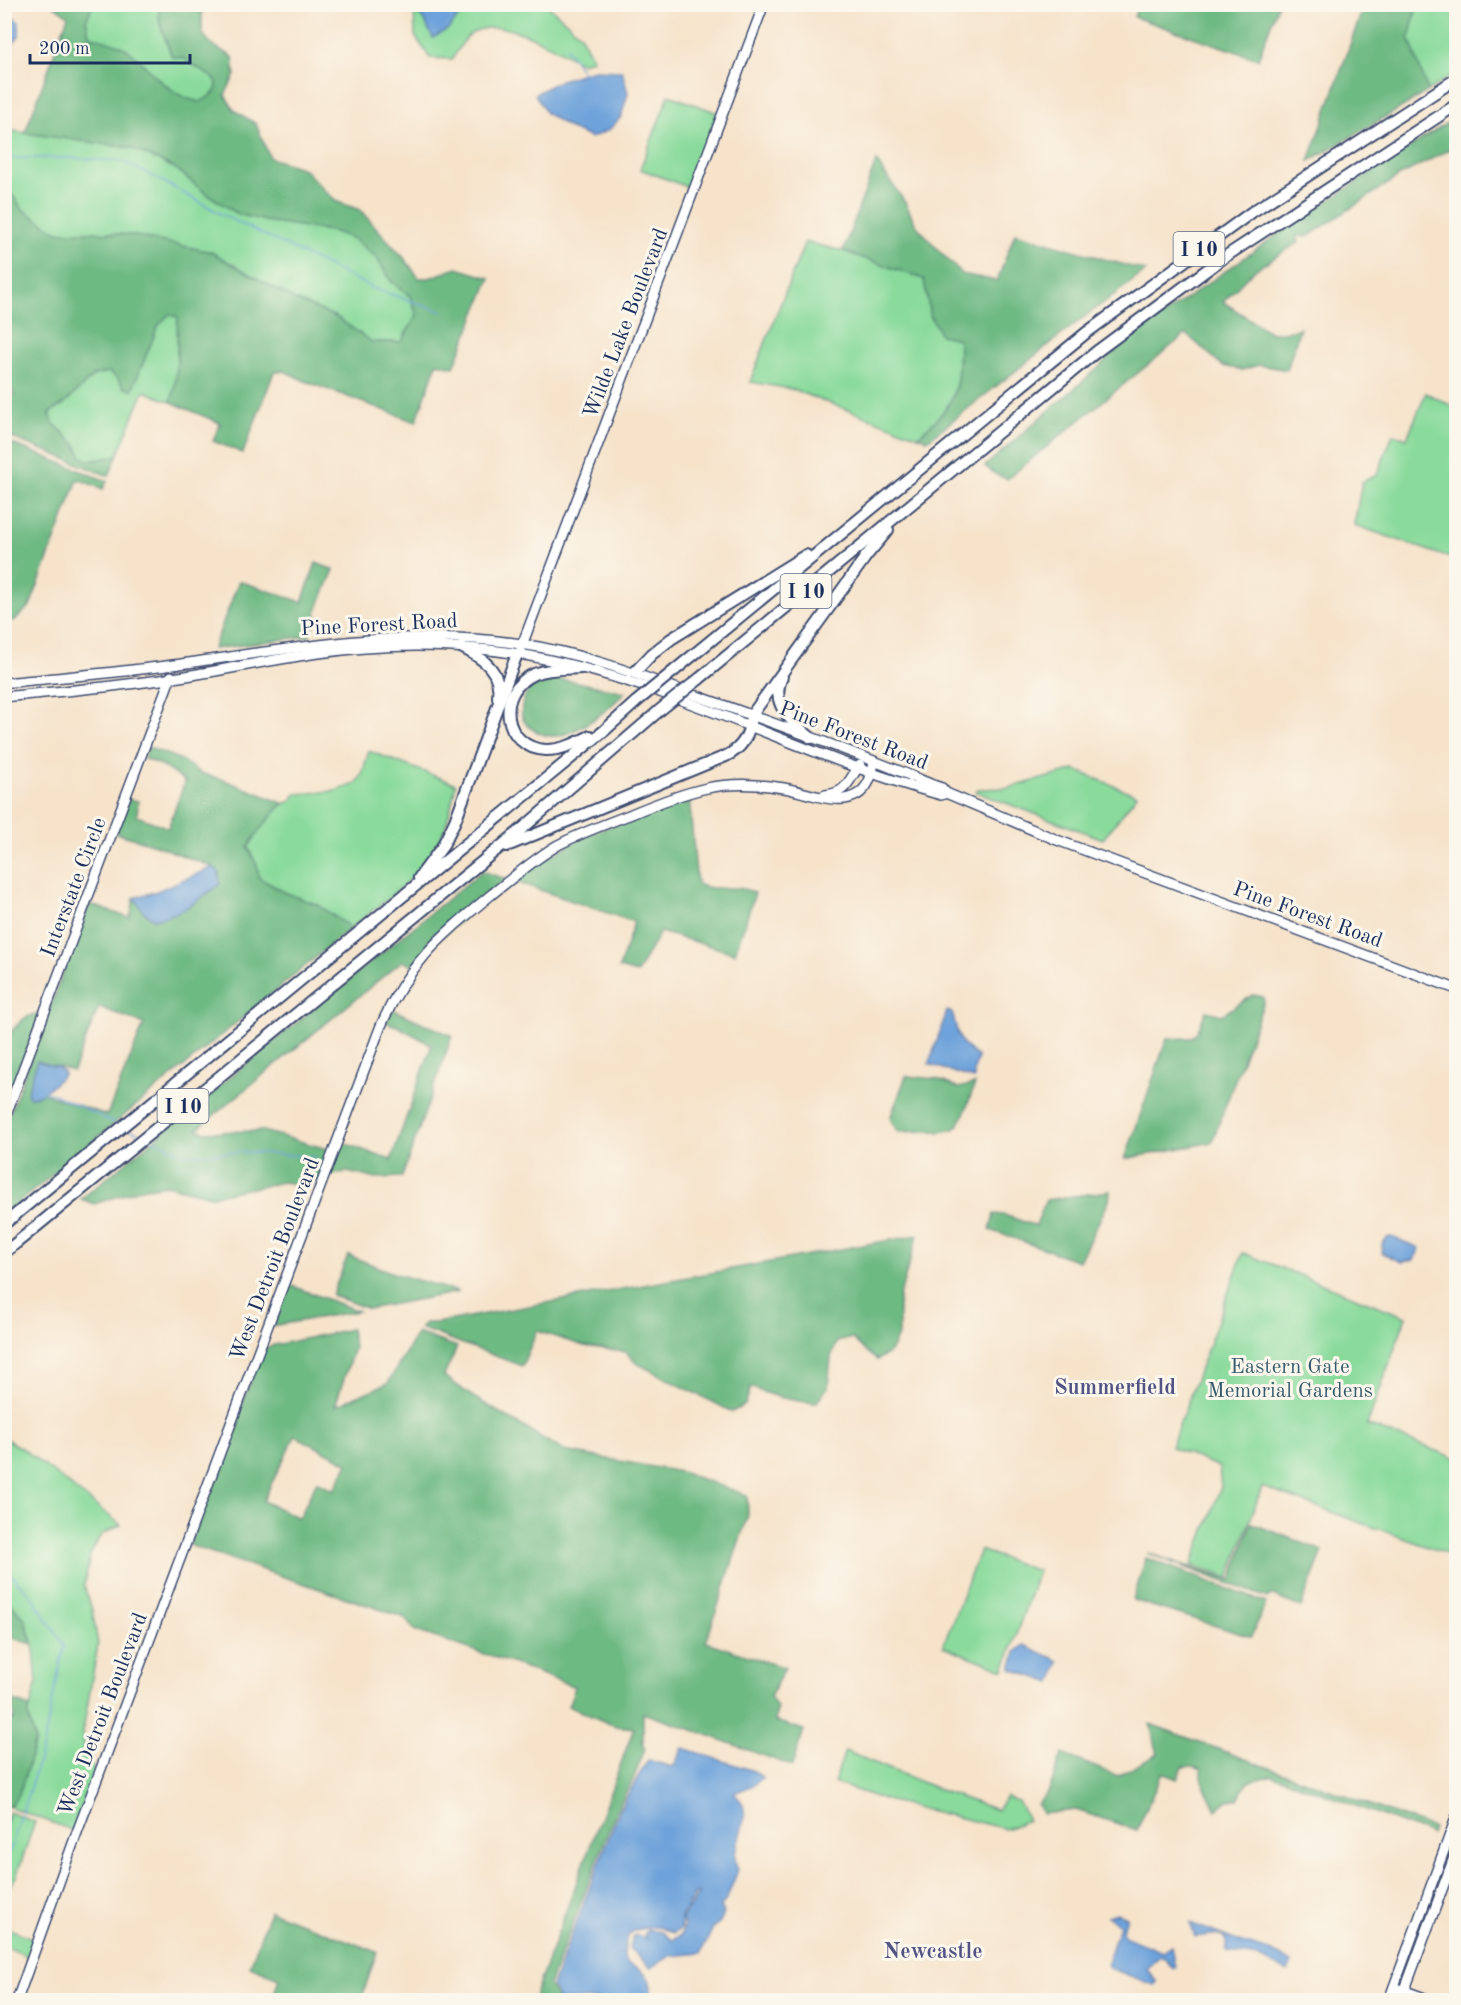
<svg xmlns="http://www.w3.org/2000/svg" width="1461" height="2005" viewBox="0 0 1461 2005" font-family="'Old Standard TT',serif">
  <rect width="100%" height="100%" fill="#fbf7ec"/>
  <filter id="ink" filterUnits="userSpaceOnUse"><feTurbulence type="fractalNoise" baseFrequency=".0167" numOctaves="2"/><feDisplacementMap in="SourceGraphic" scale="12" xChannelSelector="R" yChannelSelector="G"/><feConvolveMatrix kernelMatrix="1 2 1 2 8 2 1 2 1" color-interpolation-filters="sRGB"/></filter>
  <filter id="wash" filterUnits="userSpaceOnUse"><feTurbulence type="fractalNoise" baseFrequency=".008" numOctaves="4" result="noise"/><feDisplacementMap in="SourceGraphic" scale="24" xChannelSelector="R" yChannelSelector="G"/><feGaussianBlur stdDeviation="1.35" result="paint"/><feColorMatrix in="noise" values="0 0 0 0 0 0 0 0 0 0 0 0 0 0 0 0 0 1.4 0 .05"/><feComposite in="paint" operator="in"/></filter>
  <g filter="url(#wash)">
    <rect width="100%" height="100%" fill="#f6e3ca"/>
    <g fill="#89da9b" stroke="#52847c" stroke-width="1.5">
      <path d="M497,4L547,5L580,34L593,59L582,63C553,48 499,11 468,36C462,42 457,52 452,59L430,58L415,36L414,8L425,22L448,29L466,8L492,7Z"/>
      <path d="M93,5H158L160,24L172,57L183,58L216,80C220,93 210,95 200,103L180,96L169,87L156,79L127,49L89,35L86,20Z"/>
      <polygon points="1417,5 1456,5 1456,72 1428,91 1409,38"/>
      <polygon points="669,95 718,113 690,188 640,169"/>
      <polygon points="12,131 131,148 175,168 204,192 238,214 266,221 332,231 352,238 377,258 391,281 410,296 417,315 401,342 372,342 336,317 295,300 211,252 131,235 96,232 57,232 23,210 5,185 4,145"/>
      <path d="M805,242L843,251L924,279L930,315L941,335L959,339V342C957,392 959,403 918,436L791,389L750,382Z"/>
      <path d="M169,314L178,317C176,347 180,373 171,402L144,391L117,456L89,461L81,456L76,445L52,422L49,413L65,403L94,375L109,372L118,379L125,388L138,375L158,326Z"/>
      <polygon points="1426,393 1456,408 1456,560 1354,525 1362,482 1377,475 1393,434 1407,438"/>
      <path d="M369,751L456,784C452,801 449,821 441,837C423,877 384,901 351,928L318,905L286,893L259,878L257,866L248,847C258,833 274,805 291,801L296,794L335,791L356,784L362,774Z"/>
      <polygon points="1075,770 1137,795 1103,839 976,792 978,789 1008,788"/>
      <polygon points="1243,1253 1406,1317 1367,1425 1456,1458 1456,1557 1262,1487 1229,1578 1192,1565 1221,1487 1219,1467 1171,1447"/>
      <polygon points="4,1438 23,1449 121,1525 101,1535 90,1555 84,1585 92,1610 98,1644 83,1731 85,1755 96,1773 74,1831 10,1807 19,1794 35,1741 28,1715 37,1682 34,1650 25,1619 5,1598"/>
      <polygon points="980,1550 1038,1571 1004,1670 943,1646"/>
      <polygon points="845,1751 948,1793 997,1810 1006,1797 1018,1801 1028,1820 1006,1829 886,1800 834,1783"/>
      <polygon points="9,1812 35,1822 16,1877 5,1892 4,1827"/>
      <polygon points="4,1927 35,1939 29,1958 14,1950 5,1948"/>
    </g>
    <g fill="#6eba83" stroke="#447470" stroke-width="1.5" fill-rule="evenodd">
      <path d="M53,5H93L86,20L89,35C101,40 118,42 128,50C151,69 168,97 200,102C210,96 220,93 216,80L183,58L172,57L160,24L158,5H202V33L212,45L233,57L235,75L225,95L234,110L256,124L270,158L304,169L326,192L338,202L360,210L404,258L419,278H429L457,268L490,278L454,367L437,363L416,422L305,381L282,370L281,372H274L243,453L213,441L220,423L171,402C180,373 176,347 178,317L169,314L158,326L132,390L125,388L118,379L109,372L94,375L65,403L49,413L52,422L76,445L81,456L89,461L117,456L109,476L5,435V397L14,395L7,379L4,377L5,185L23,210L57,232H96L131,235L211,252L295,300L336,317L372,342H401L417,315L410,296L391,281L377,258L352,238L332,231L266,221L238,214L204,192L175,168L131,148L25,133L68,16Z"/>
      <polygon points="1138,5 1138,4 1278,5 1258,59 1134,17"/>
      <polygon points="1364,5 1417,5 1409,38 1428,91 1396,111 1309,161"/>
      <polygon points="1456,117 1456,146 1401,175 1307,237 1297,236 1299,242 1253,271 1223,302 1271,333 1291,331 1300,328 1287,370 1259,365 1242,370 1223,366 1186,334 1007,479 995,474 985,466 1099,367 1119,346 1288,227"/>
      <path d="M876,161L906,204L916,225L943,255L962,274L997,281L1015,233L1146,271L1083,318L928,440L918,436C958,403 958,392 959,342V339L941,335L930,315L924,279L843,251Z"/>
      <polygon points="5,441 107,481 103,489 78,479 30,606 15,620 5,622 5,608 10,604 4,599"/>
      <polygon points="316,563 334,570 316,612 317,615 309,636 213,649 239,581 302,602"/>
      <path d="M554,679L572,681L625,692C610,709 575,737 551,736C540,735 524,727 522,716C520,705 526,688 536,683C541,681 549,681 554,679Z"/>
      <path d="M148,747L181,760L200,773L224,780L283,803L262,827L248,847L257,866L259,878L286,893L318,905L351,928L5,1214L4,1129L89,904L130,918L134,898L144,912L153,919C182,915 197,901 220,884L218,871L213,867L155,845L116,833L129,799L138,801L137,816L168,828L185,781L159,764L144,759ZM99,1007L144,1024L107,1115L42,1093L37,1096L31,1097L37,1061L73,1071Z"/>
      <path d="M689,796L697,884C715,893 737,883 755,893L735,953L660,932L637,973L619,968L634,922L513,881L541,861L585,836Z"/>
      <polygon points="482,871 506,879 411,965 402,961 197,1129 205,1132 263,1131 331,1150 320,1180 307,1186 284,1182 211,1196 166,1185 140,1189 94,1204 81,1199"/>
      <path d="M1253,995L1263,997L1264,1002L1212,1142L1125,1159L1167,1038C1200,1040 1194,1038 1206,1011L1222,1015Z"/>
      <polygon points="392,1009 452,1036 402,1177 373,1178 347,1172 328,1176 341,1142 391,1160 432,1045 399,1027 386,1022"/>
      <path d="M35,1014H41L5,1111V1037C18,1027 18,1019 35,1014Z"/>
      <polygon points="906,1076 937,1079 958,1088 975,1084 963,1117 955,1129 940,1132 931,1131 898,1132 891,1121 891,1116"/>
      <polygon points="1110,1191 1109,1201 1079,1261 990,1230 994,1214 1004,1215 1036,1226 1046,1200"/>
      <path d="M918,1235L899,1297V1334L890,1352L877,1360L866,1352L853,1339L838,1340L831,1357L828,1387L816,1403C792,1401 772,1397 751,1387L745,1405L732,1412L636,1363L626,1352L584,1346L537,1331L522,1366L420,1328L425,1323H436Z"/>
      <polygon points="348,1255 393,1273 459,1292 368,1309 332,1295"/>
      <polygon points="287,1284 358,1311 271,1326"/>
      <path d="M351,1329L354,1348L335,1406L388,1383L417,1333L457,1347L444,1376L475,1398L564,1451L681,1472L747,1495L748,1515L706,1642L785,1668L770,1696L777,1708L775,1721L804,1730L792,1766L699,1732L643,1713V1746L645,1749L633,1780L618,1807L549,1985L557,2000H533L634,1728L615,1726L568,1706L575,1687L520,1666L416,1631L403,1617L189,1545L262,1351L270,1346ZM295,1436L348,1463L334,1490L317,1481L299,1518L263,1501Z"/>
      <polygon points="1251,1523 1323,1551 1301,1607 1270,1595 1268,1598 1147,1553 1229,1580 1232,1579"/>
      <polygon points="1146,1558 1266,1603 1251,1637 1133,1600"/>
      <polygon points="5,1598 25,1619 32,1644 5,1636"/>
      <polygon points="11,1700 30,1707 28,1715 35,1741 25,1776 19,1794 10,1807 5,1805 4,1716 14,1720"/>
      <polygon points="1150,1724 1433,1828 1431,1834 1273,1775 1247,1782 1238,1799 1228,1800 1216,1810 1202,1781 1202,1769 1193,1766 1182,1767 1177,1779 1162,1773 1137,1830 1076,1810 1043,1814 1037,1804 1048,1793 1062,1754 1118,1776 1158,1754"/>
      <polygon points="270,1911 377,1952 361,2000 294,2000 274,1994 279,1978 250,1966"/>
    </g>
    <g fill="#6da2da" stroke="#44689c" stroke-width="1.5">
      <polygon points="414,5 414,4 497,5 492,7 466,8 448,29 433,38 425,22 414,8"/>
      <polygon points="7,12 19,22 19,36 5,53 5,13"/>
      <polygon points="594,70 622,71 628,93 621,117 609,130 591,138 571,129 546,113 535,94 561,80"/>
      <path d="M213,867L218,871L220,884C197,900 182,915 153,919L144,912L134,898L157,891Z"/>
      <path d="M947,1011L952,1013C960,1037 955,1040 978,1057L974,1070V1079L929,1064Z"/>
      <path d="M37,1061L59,1068L64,1073C61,1079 43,1094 36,1096C31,1098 30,1096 27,1094Z"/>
      <polygon points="1391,1237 1420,1248 1414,1260 1402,1262 1382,1253 1382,1244 1387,1238"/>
      <polygon points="1024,1645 1059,1661 1052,1683 1011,1669 1016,1652"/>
      <path d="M683,1748L754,1771L763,1778L753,1785L734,1793C737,1797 741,1800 743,1805C750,1826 727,1850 738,1870L727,1898L721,1907L724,1913L720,1922L713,1928L701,1953L670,1956L651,1968L629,1948L634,1936L638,1935L646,1939L644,1935L647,1930L662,1932L672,1940L681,1935L684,1926L682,1918L699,1893L695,1894L681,1916V1929L673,1933L662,1928L652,1927L635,1930L628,1936L623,1954L626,1963C645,1972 656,1978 649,2000H559L552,1986L620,1808L648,1760L673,1767Z"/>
      <polygon points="1116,1913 1127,1917 1122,1931 1124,1936 1162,1952 1171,1946 1175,1967 1173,1968 1164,1958 1160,1956 1148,1967 1148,1971 1157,1982 1154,1985 1109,1968 1107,1963 1120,1925 1107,1916"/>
      <polygon points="1190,1923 1243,1943 1272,1952 1292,1962 1288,1972 1257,1957 1227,1952 1226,1941 1223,1936 1210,1935 1195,1937"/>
    </g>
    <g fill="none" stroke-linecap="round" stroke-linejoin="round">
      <g stroke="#6da2da" stroke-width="1.5">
        <polyline points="566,47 584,74"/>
        <polyline points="4,158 68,158 122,161 166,183 219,213 375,289 444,312"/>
        <polyline points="4,1084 14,1086"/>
        <polyline points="42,1092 53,1094 117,1124"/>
        <polyline points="127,1128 142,1135"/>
        <polyline points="152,1139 185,1154 246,1152 316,1157"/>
        <polyline points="4,1567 34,1599 64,1646 42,1750 11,1848 4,1855"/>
      </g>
    </g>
  </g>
  <g filter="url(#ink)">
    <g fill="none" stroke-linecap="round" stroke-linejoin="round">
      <defs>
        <g id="secondary">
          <polyline points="521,648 764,4"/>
          <path d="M4,683C61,677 117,673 173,665C292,649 400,626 521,644C582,653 639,675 697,696C766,720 834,745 902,772C915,777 928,784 942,788L946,793L1057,840L1456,989"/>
          <path d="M4,697C61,691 117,687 173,678C219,671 265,661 311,654C379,644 451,643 519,654C666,679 798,755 941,795L946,793"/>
          <path d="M825,795C848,793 848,780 860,765"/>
          <polyline points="4,1120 171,676"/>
          <polyline points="1394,1987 1430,2000"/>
          <path d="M17,2000L76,1835L380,1028C408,963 439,938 492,894C514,877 534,859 558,845C581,833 605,824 629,815C655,804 680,794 707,788C731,783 759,784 784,788C809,792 851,814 868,783C871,777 873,769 874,762"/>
        </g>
        <g id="primary">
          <polyline points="1389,2000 1456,1818"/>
          <polyline points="1401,2000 1456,1852"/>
        </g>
        <g id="highway">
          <path d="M461,647C483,658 502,671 498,698"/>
          <path d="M581,668C565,669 549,668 534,674C495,691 502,748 546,750C563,750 576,743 590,736"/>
          <polyline points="675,670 1086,333 1252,212 1456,79"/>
          <polyline points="635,672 652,654 671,639 806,555"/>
          <path d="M782,677C769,704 792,722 811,738"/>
          <polyline points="699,679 1096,352 1223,258 1456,105"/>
          <path d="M507,846L726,756C743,748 750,733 751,716L867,555L888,530"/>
          <polyline points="419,878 442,847 455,821 517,654"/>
          <polyline points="4,1224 605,730 636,702"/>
          <polyline points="4,1253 522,829 660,710"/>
        </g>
      </defs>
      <use href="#secondary" stroke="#3c4a6e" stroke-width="12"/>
      <use href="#primary" stroke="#3c4a6e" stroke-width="12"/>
      <use href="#highway" stroke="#3c4a6e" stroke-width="14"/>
      <use href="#secondary" stroke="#fff" stroke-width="9"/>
      <use href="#primary" stroke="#fff" stroke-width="9"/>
      <use href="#highway" stroke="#fff" stroke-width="10"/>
      <defs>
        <g id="highway-bridge">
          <polyline points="636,702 675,670"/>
          <polyline points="660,710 699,679"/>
        </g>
      </defs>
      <use href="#highway-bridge" stroke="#3c4a6e" stroke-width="14" stroke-linecap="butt"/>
      <use href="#highway-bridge" stroke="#fff" stroke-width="10"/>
    </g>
  </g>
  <g text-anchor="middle" stroke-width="6" stroke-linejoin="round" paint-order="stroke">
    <g fill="#fbf7ec" stroke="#5e6b89" stroke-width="1.5">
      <rect x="1173.5" y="232" width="51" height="34" rx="4.5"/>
      <rect x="780.5" y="574" width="51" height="34" rx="4.5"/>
      <rect x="157.5" y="1089" width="51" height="34" rx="4.5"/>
    </g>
    <g font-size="20" font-weight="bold" fill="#1b2f5e">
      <text x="1199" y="256">I 10</text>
      <text x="806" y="598">I 10</text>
      <text x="183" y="1113">I 10</text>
    </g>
    <g font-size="21" fill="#1b2f5e" stroke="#fbf7ec">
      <text transform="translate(625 323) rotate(-69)" y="7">Wilde Lake Boulevard</text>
      <text transform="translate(379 624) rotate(-3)" y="7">Pine Forest Road</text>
      <text transform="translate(854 735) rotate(21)" y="7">Pine Forest Road</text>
      <text transform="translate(73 887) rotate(-69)" y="7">Interstate Circle</text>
      <text transform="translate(1308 914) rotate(20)" y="7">Pine Forest Road</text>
      <text transform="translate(274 1259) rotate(-69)" y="7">West Detroit Boulevard</text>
      <text transform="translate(102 1714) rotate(-69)" y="7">West Detroit Boulevard</text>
    </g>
    <g font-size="21" fill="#365a6d" stroke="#fbf7ec">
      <text x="1290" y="1373">Eastern Gate<tspan x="1290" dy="24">Memorial Gardens</tspan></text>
    </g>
    <g font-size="22" font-weight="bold" fill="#535486" stroke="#fbf7ec">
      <text x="1115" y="1394">Summerfield</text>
      <text x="933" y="1958">Newcastle</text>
    </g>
  </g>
  <rect width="1461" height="2005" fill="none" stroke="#fbf7ec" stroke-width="24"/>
  <path d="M30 54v9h160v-9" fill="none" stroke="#1b2f5e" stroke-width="3"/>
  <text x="39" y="54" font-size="18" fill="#1b2f5e" stroke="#fbf7ec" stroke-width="4.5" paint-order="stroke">200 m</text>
</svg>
